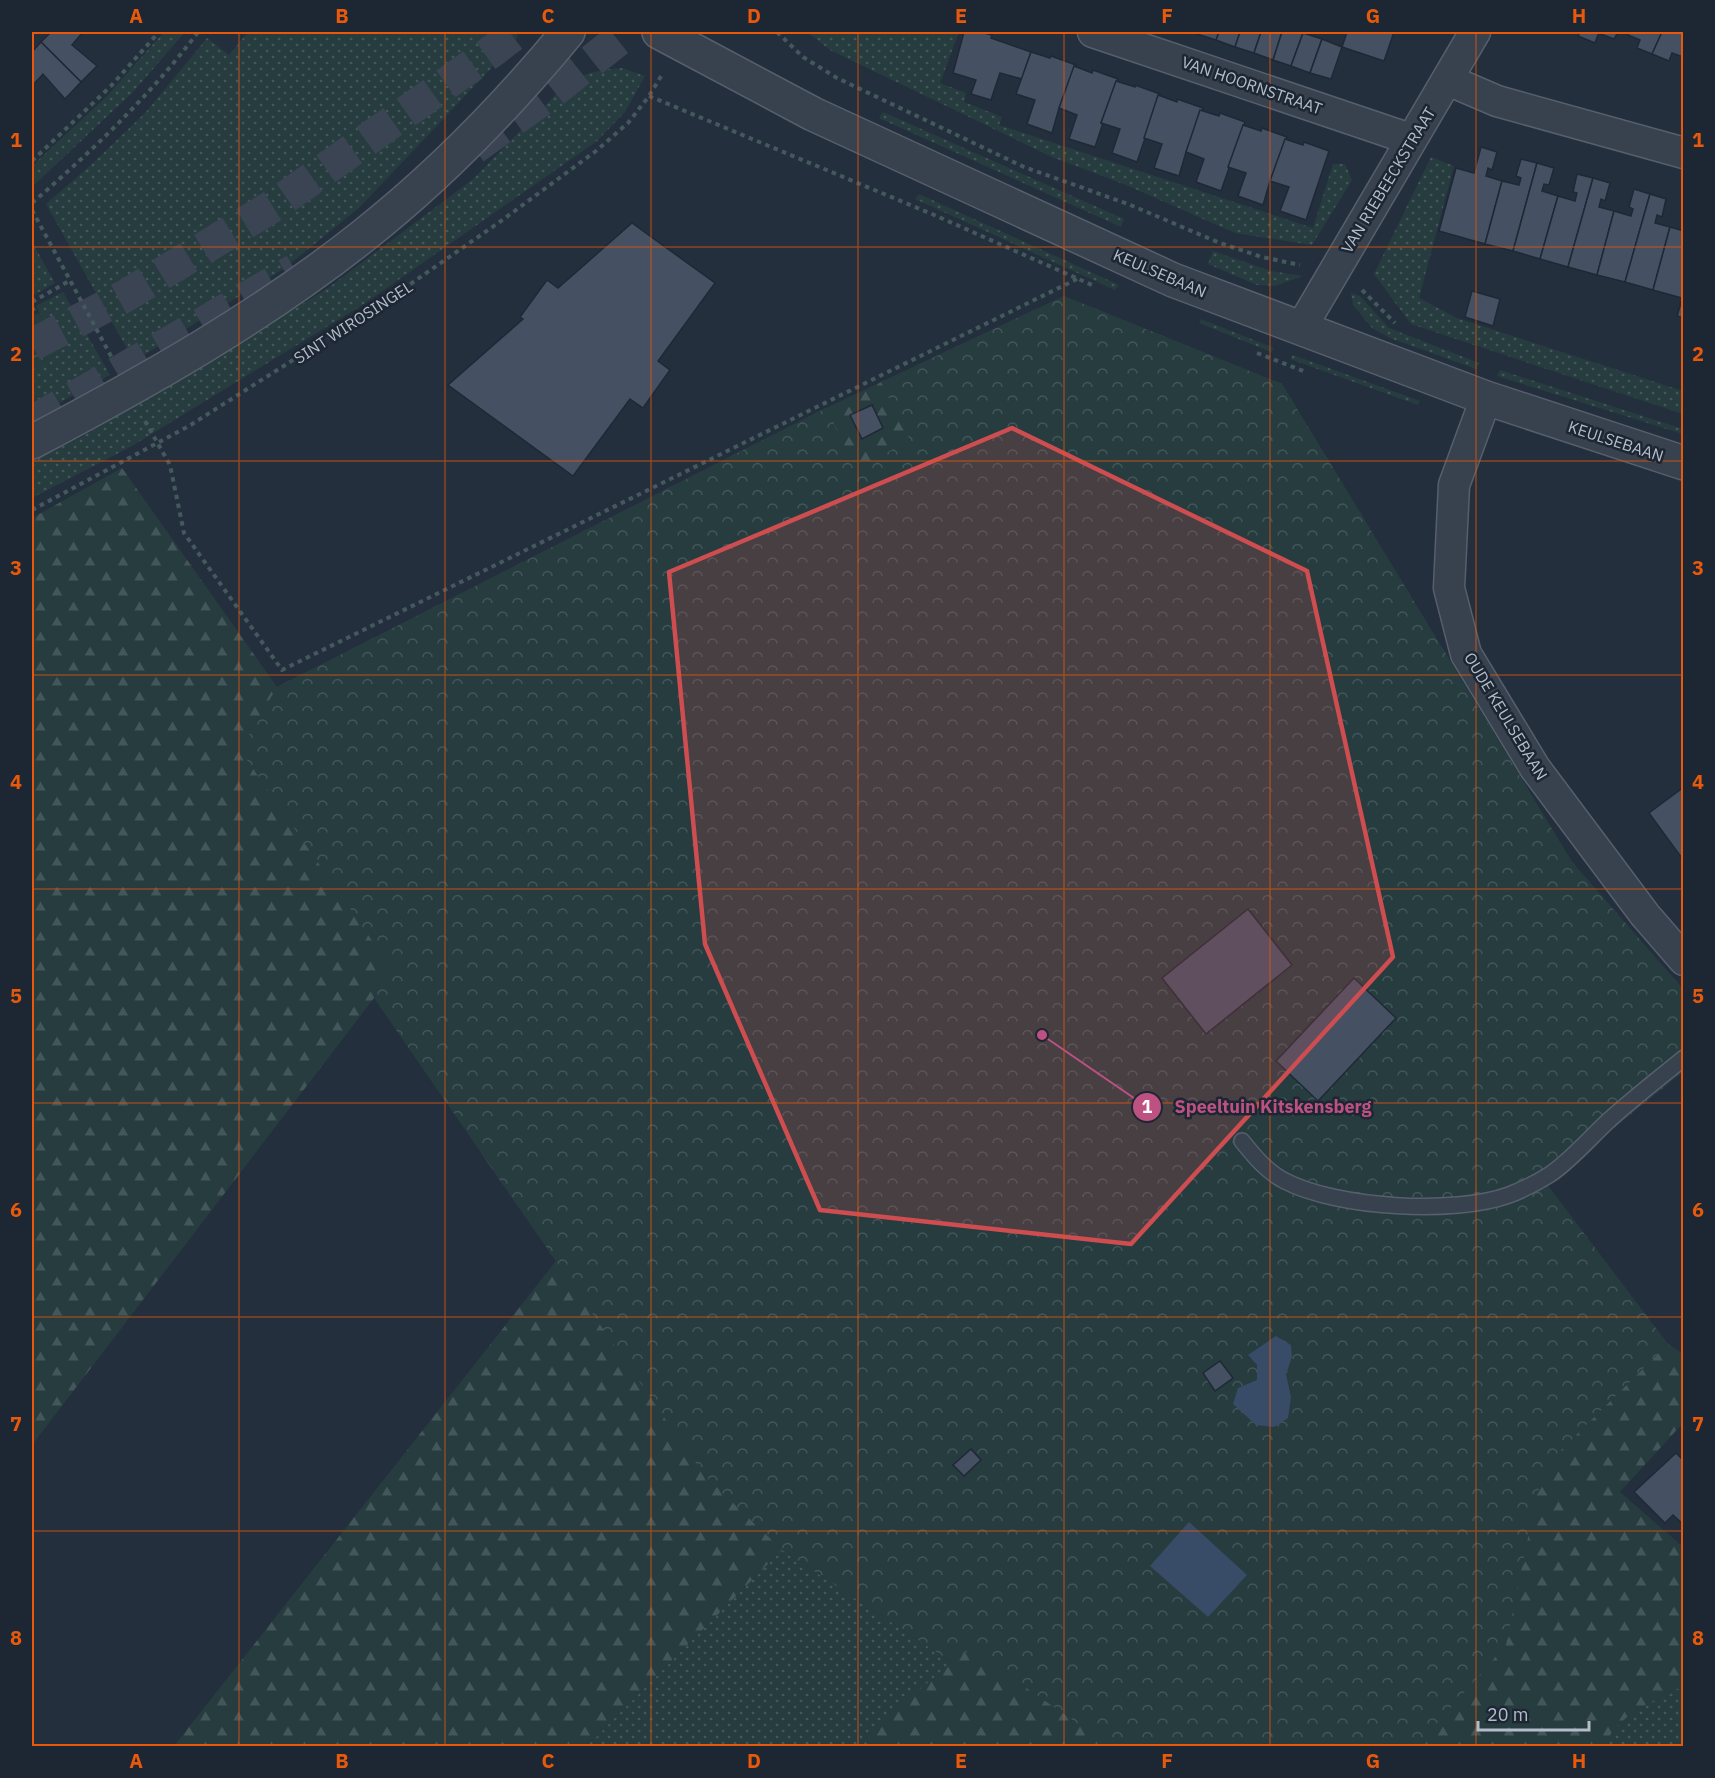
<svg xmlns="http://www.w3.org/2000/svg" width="1715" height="1778" viewBox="0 0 1715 1778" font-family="'IBM Plex Sans',sans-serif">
  <defs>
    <pattern id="grass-dots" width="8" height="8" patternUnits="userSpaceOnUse" patternTransform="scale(1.5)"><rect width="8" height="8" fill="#263c3f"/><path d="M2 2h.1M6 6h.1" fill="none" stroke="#435659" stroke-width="1.8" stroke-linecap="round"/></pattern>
    <pattern id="forest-firs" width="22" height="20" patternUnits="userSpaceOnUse" patternTransform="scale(1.5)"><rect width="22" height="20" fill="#263c3f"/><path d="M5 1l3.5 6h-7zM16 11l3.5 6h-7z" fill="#435659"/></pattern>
    <pattern id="park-crowns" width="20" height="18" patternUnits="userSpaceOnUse" patternTransform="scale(1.5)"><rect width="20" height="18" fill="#263c3f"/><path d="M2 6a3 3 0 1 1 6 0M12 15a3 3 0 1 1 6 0" fill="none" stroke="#435659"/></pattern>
  </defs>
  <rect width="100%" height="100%" fill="#242f3e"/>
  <g fill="url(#grass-dots)">
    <polygon points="164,32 185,32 133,92 32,187 32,166 106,97"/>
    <polygon points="248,32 518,32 516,42 360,207 285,268 134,361 46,204 93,163 146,112 207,38 229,55"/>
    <polygon points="807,32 959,32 940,83 966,93 964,102 1002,117 999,125 1313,228 1333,164 1345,164 1352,180 1312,245 1235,233 1126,185 1052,157 830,50"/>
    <path d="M622,68L645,76L625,112L597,141L364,304L132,446L32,498V462L81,437L185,377L328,288L472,180L563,87C581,73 599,70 622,68Z"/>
    <polygon points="883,112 1124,219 1121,227 879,118"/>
    <polygon points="1431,157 1454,166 1419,298 1457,318 1683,391 1683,414 1411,324 1374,274"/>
    <polygon points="919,194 1119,285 1115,290 915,199"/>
    <polygon points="32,242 55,283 32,296"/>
    <polygon points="1213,251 1271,271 1303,276 1275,286 1257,285 1208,264"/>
    <polygon points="63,292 110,375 32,418 32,368 59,353 36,306"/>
    <polygon points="1351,293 1360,296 1389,328 1479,363 1476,369 1390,338 1372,328 1353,305"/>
    <polygon points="1201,319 1274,348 1271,352 1199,323"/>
    <polygon points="1293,355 1420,401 1418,405 1290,359"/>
    <polygon points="1500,370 1683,429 1683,434 1497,376"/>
    <polygon points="782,1550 953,1663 877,1725 859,1746 587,1746"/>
    <path d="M1683,1686V1746H1606C1610,1718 1660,1697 1683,1686Z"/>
  </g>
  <g fill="url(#forest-firs)">
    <polygon points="1064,296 1282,384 1572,862 1683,989 1558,1126 1216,1746 859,1746 876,1725 953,1662 782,1550 587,1746 174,1746 556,1261 481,1153 611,1067 385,980 374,998 32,1445 32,518 122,468 277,687 826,408"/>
    <path d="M1668,1344L1683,1354V1423L1620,1492L1683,1547V1686C1660,1697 1611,1718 1606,1746H1270L1467,1541Z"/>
  </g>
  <g fill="url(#park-crowns)">
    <polygon points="1064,296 1282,384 1572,862 1683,989 1683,1072 1546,1183 1668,1344 1557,1454 1537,1493 1506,1645 1417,1746 1110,1746 970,1649 953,1663 782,1550 704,1475 374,998 391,968 240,750 277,687 826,408 856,469 910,440 881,382"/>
    <polygon points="39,313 59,353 32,368 32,316"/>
  </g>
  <g fill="#394c67">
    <polygon points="1276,1336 1291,1345 1292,1357 1286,1374 1291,1397 1288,1418 1274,1427 1256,1425 1233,1404 1238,1388 1257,1380 1257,1365 1248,1355"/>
    <polygon points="1189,1522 1247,1575 1208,1617 1150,1566"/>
  </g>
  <g fill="#455162" stroke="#1f2835" stroke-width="1.5">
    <polygon points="51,32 83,32 72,45 97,66 81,82 41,42"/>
    <polygon points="964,32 980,32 992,35 991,38 1031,52 1022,79 1000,73 991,100 971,94 976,80 953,73"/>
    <polygon points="1198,32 1219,32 1216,40 1197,34"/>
    <polygon points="1219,32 1240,32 1235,47 1216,40"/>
    <polygon points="1240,32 1261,32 1254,53 1235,47"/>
    <polygon points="1261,32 1282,32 1273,60 1254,53"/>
    <polygon points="1282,32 1303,33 1291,66 1273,60"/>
    <polygon points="1347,32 1394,32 1384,61 1342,47"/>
    <polygon points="1580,32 1599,32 1595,43 1578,36"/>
    <polygon points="1599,32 1618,32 1614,39 1598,33"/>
    <polygon points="1629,32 1662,32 1652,54 1637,48 1640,40 1628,35"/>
    <polygon points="1662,32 1684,32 1683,57 1672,53 1669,61 1652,54"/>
    <polygon points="1303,33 1322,39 1310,73 1291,66"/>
    <polygon points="1322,39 1342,47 1331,79 1310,73"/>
    <polygon points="41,42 81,82 65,99 43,74 32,86 32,52"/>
    <polygon points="1031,52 1050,58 1051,56 1076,65 1059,108 1052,133 1027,124 1035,100 1016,94"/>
    <polygon points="1074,66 1092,73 1093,70 1118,79 1101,123 1103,123 1095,147 1069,139 1077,115 1059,108"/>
    <polygon points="1116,81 1135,87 1135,85 1160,94 1137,162 1112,153 1120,129 1101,123"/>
    <polygon points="1158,95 1177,102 1177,99 1203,108 1186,152 1179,176 1154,168 1162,144 1144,138"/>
    <polygon points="1200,110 1219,116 1220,113 1245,122 1221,191 1196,182 1204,159 1186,152"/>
    <polygon points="1243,125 1261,131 1262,128 1287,137 1270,181 1263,205 1238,196 1246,173 1228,167"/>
    <polygon points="1285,139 1303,145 1304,142 1329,151 1306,220 1280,211 1289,187 1270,181"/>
    <polygon points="1481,147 1497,152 1492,170 1488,168 1486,176 1502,181 1485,244 1439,231 1456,168 1474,173"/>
    <polygon points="1521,159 1537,163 1513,251 1485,244 1502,181 1519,185 1521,178 1516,176"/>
    <polygon points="1537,163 1554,168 1549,185 1544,184 1542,191 1558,196 1540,259 1513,251"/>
    <polygon points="1577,174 1593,178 1568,267 1540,259 1558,196 1575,201 1577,193 1573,192"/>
    <polygon points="1593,178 1610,183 1605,201 1601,199 1599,207 1614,211 1597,275 1568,267"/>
    <polygon points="1634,189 1650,194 1625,282 1597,275 1614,211 1631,216 1633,209 1629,207"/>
    <polygon points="1650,194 1666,199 1662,217 1657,215 1655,223 1670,227 1653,290 1625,282"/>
    <polygon points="632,223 715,283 658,361 670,370 643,408 630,399 573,476 448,385 523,319 520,317 547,280 558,288"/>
    <polygon points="1670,227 1684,231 1684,294 1677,316 1682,298 1653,290"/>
    <polygon points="1472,291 1500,299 1493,326 1465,317"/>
    <polygon points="1684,294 1684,318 1677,316"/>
    <polygon points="872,405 883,428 862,439 850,415"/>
    <polygon points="1684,787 1684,861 1649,813"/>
    <polygon points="1248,909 1292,965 1206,1034 1162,978"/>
    <polygon points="1354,978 1396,1018 1318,1101 1276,1061"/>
    <polygon points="1220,1361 1233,1378 1215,1391 1203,1373"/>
    <polygon points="971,1449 981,1460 964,1476 953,1465"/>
    <polygon points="1676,1453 1684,1461 1684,1525 1673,1515 1665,1523 1634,1492"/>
  </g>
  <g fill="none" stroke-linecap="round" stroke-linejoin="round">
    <g stroke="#3a4453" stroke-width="33" stroke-dasharray="33 16" stroke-linecap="butt">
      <polyline points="474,148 551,93 628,32"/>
      <polyline points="32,345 125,296 273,206 491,52 517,32"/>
      <polyline points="32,422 295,270"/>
    </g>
    <defs>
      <path id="service" d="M1242,1141C1254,1156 1267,1172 1285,1181C1337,1208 1454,1215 1509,1195C1522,1190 1538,1182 1549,1175C1568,1163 1590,1138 1607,1122C1631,1100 1658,1079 1684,1058"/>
      <g id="minor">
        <polyline points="1093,32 1410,139"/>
        <polyline points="1448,80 1497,101 1684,153"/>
        <polyline points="1301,328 1475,32"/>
        <polyline points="1486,398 1454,485 1449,588 1466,654 1535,768 1645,915 1684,960"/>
      </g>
      <g id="tertiary">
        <polyline points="659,32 813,114 1173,280 1486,398 1684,463"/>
        <path d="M32,442C146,382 261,317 363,236C439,176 507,106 568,32"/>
      </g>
    </defs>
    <use href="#service" stroke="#565f6c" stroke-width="18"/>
    <use href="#minor" stroke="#565f6c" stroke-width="33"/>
    <use href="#tertiary" stroke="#565f6c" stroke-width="36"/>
    <g stroke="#44595c" stroke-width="4" stroke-dasharray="4.5 4.5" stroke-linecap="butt">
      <polyline points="777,32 803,57 837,78 1024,167 1128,204 1220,243 1262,257 1300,265"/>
      <polyline points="649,96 932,214 1092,285"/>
      <polyline points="32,161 111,86 159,32"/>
      <path d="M32,203C92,151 150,96 198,32"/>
      <polyline points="32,210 112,358"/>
      <polyline points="1362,290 1395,323"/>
      <polyline points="32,302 71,280"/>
      <polyline points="32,307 36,314"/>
      <polyline points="1257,353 1306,372"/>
      <polyline points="145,421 170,465 184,533 282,670 1077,279"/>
      <polyline points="32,510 189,426 386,301 501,221 596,151 628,123 649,96 663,73"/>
    </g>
    <use href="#service" stroke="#38414e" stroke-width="15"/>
    <use href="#minor" stroke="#38414e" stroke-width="30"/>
    <use href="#tertiary" stroke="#38414e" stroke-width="33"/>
  </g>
  <path fill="#ce4d50" fill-opacity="0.2" stroke="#ce4d50" stroke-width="4.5" stroke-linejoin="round" d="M1012,428L1307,571L1393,957L1131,1244L820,1210L705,944L669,572Z"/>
  <path fill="none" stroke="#e8590c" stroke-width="1.5" stroke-opacity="0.55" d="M239,32V1746M445,32V1746M651,32V1746M858,32V1746M1064,32V1746M1270,32V1746M1476,32V1746M32,247H1684M32,461H1684M32,675H1684M32,889H1684M32,1103H1684M32,1317H1684M32,1531H1684"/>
  <g text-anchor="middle" stroke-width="5" stroke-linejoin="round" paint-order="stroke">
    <g font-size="16" fill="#b4bcc9" stroke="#1d2633">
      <text transform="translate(1252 85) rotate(19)" y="6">VAN HOORNSTRAAT</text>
      <text transform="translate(1388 180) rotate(-59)" y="6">VAN RIEBEECKSTRAAT</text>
      <text transform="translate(1160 273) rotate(23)" y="6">KEULSEBAAN</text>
      <text transform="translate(353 322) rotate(-33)" y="6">SINT WIROSINGEL</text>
      <text transform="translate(1616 441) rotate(18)" y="6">KEULSEBAAN</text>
      <text transform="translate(1506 716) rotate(59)" y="6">OUDE KEULSEBAAN</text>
    </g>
  </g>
  <path fill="none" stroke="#bd5182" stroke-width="2" d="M1042 1035L1147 1107"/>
  <g fill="#bd5182" stroke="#1d2633" stroke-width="2">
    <circle cx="1042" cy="1035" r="6"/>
    <circle cx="1147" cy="1107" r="15"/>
  </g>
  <g font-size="18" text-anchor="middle" font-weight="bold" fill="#fff">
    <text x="1147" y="1113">1</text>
  </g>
  <g font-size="18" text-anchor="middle" font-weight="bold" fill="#bd5182" stroke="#1d2633" stroke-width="5" stroke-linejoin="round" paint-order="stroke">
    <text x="1273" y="1113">Speeltuin Kitskensberg</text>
  </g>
  <rect width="1715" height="1778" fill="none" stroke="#1d2633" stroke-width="66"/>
  <path d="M1478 1721v9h111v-9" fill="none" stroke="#b4bcc9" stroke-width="3"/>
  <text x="1487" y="1721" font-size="18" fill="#b4bcc9" stroke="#1d2633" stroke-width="4.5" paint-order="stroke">20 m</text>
  <rect x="33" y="33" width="1649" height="1712" fill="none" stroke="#e8590c" stroke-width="2"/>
  <g font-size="20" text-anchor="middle" font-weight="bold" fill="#e8590c">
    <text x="136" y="23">A</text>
    <text x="342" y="23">B</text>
    <text x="548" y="23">C</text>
    <text x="754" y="23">D</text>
    <text x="961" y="23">E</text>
    <text x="1167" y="23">F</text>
    <text x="1373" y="23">G</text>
    <text x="1579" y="23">H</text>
    <text x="16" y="147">1</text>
    <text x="1698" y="147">1</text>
    <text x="16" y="361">2</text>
    <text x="1698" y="361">2</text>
    <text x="16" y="575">3</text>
    <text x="1698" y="575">3</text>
    <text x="16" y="789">4</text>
    <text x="1698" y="789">4</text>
    <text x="16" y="1003">5</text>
    <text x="1698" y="1003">5</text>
    <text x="16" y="1217">6</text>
    <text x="1698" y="1217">6</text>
    <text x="16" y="1431">7</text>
    <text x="1698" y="1431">7</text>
    <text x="16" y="1645">8</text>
    <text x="1698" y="1645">8</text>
    <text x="136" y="1768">A</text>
    <text x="342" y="1768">B</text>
    <text x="548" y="1768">C</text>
    <text x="754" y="1768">D</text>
    <text x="961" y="1768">E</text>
    <text x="1167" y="1768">F</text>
    <text x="1373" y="1768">G</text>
    <text x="1579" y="1768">H</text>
  </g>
</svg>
